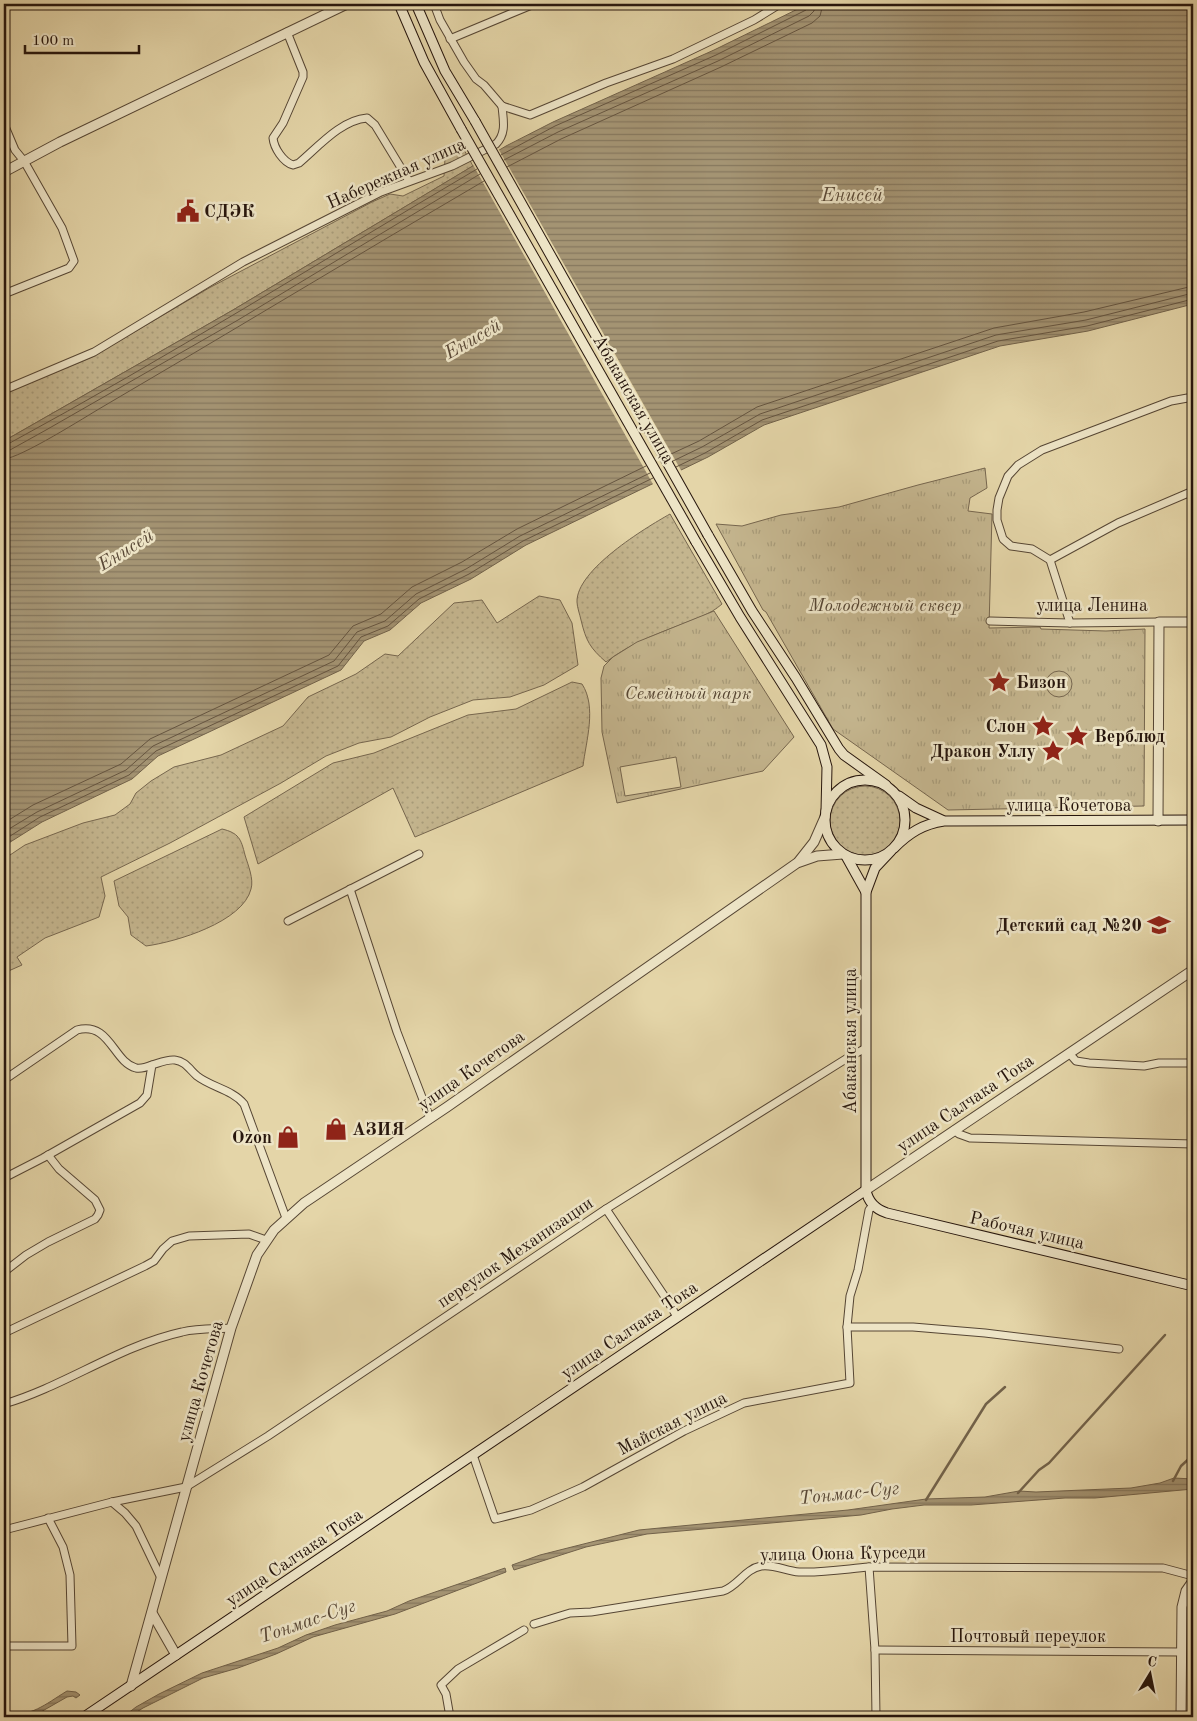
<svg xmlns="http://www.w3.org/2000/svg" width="1197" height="1721" viewBox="0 0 1197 1721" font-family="'Old Standard TT',serif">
  <defs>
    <pattern id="grass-dots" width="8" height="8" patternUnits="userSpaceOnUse" patternTransform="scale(1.25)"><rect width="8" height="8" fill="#c4b58e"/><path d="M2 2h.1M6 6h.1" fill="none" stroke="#a89b79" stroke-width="1.8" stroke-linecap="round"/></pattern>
    <pattern id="park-tufts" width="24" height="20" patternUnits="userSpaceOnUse" patternTransform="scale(1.25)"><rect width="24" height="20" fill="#c4b58e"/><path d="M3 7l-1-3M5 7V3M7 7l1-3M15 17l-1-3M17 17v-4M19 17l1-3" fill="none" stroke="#a89b79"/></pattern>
    <pattern id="water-rules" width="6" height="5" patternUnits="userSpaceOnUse" patternTransform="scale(1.25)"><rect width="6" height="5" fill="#a49473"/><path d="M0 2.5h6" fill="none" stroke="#86785d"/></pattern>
  </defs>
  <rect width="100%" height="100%" fill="#e4d5a8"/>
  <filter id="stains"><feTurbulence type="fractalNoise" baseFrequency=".004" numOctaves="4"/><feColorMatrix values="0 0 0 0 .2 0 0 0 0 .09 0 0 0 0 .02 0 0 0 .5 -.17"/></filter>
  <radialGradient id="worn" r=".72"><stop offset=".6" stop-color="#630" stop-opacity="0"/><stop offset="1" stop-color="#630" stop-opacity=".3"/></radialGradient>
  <g fill="url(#grass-dots)" stroke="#76664e">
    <polygon points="463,148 473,166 233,310 4,441 4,394 92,357 209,288 372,202 390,194 403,196 444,176 445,158"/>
    <path d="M670,514L722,604C710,615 694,619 680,625C654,635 628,645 606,662C590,648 586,641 581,620C580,615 577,607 577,602C576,570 645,528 670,514Z"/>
    <polygon points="539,596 560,600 572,623 578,665 544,685 510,697 473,700 430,717 391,737 359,743 326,756 281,783 170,843 101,877 105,896 99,917 45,938 17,957 22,965 4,973 4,859 25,845 83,823 115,815 130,804 136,793 151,781 174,767 221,755 283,726 308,697 356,674 385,654 398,656 454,603 482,600 497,623"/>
    <path d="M572,682L582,684C597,707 586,741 583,766L415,837L393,788L258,864L244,817L333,763L374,753L468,715L516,709Z"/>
    <circle cx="865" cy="821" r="35"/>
    <path d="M222,829C239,833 241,839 245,855C248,865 254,879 251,889C243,922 176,942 146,946L131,935L128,917L119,906L114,881Z"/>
  </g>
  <g fill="url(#park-tufts)" stroke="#76664e" fill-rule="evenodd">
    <polygon points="985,468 987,488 970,498 968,511 992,514 989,628 1040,627 1041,629 1106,631 1145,629 1144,806 948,810 833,729 766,612 763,610 716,524 742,526 781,515 839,507 918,485"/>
    <path d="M714,611L794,737L763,771L617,803L602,732L601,678L604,666L613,657L637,642ZM676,757L681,787L625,796L620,767Z"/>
  </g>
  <circle fill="#c4b58e" stroke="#76664e" cx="1059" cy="684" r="13"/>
  <g fill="url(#water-rules)" stroke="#72624a">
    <polygon points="808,4 1193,4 1193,304 1088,331 1000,346 764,425 708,457 526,545 471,579 421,603 390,630 364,641 341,670 158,756 132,779 42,822 4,846 4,441 233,310 506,146 553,122 714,50"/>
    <polygon points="1174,1478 1193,1479 1193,1489 1095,1498 1065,1498 971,1505 924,1505 892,1509 861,1515 647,1534 586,1547 514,1570 512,1565 540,1555 639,1530 848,1510 926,1499 985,1497 1019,1491 1036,1492 1131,1488 1160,1483"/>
    <polygon points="505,1568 506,1572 395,1614 313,1637 276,1654 238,1668 203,1678 143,1708 129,1717 123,1717 136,1707 159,1694 202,1673 278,1648 306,1635 335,1625 387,1611 409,1601"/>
    <path d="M67,1691L76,1692L80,1695L76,1698L73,1696L67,1697L32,1717H4V1714C32,1717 44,1705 67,1691Z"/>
  </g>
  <polygon fill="#e4d5a8" points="498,148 682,472 654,486 472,163"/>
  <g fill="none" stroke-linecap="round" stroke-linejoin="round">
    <g stroke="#665540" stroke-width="1">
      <polyline points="501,155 555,126 716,55 806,10 809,4"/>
      <polyline points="504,160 558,132 718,61 809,16 814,11 815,4"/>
      <polyline points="507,167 561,139 721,67 812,23 820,16 823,4"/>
      <path d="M4,445L8,444C167,358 321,261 477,169"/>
      <polyline points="4,451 10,450 46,430 238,320 480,174"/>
      <polyline points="669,455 699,441 757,407 994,328 1084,312 1193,286"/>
      <path d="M4,459C21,458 85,417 104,406C231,332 357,255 484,181"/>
      <polyline points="673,461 702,447 760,414 996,335 1086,320 1193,293"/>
      <polyline points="676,467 705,453 762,420 998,341 1087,326 1193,299"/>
      <polyline points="4,823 33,805 121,764 150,739 329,655 353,626 381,614 412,587 462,562 517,529 646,466"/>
      <polyline points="4,832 37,812 126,770 153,746 334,661 357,632 385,621 416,594 466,569 520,536 650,473"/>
      <polyline points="4,840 40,817 129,775 156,751 338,666 361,637 388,626 419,599 469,574 523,541 653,478"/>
    </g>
    <g stroke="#72624a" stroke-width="2.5">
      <polyline points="1173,1481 1181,1466 1193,1455"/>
      <polyline points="1018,1493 1039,1470 1049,1463 1165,1335"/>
      <polyline points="926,1500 986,1404 1005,1387"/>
    </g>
    <defs>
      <g id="minor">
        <polyline points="434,4 440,20 464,62 476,79 484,85 502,106"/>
        <path d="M287,32L303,72V77L283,123L273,138C274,148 283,162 293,165L299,163C318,147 341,120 367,118L375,125L409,181"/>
        <polyline points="450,39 534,4"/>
        <polyline points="502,106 530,115 606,83 673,59 754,20 780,4"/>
        <polyline points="4,124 15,150 24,161 62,228 74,261 69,268 4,294"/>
        <path d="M4,390L94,352L243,262L381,192L452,166L496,144C507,133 503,119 502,106"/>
        <polyline points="1050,560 1118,523 1193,491"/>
        <polyline points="990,621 1070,623 1159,622"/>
        <polyline points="1070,623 1050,560 1032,549 1011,546 1003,539 997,520 997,510 999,498 1008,476 1018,465 1042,450 1171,401 1193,397"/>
        <polyline points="350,889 397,1032 430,1118"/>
        <polyline points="288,921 419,854"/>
        <polyline points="1069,1053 1076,1061 1089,1063 1144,1066 1159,1063 1193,1063"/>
        <path d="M4,1080L77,1030C110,1021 113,1062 136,1068C142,1069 147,1067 152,1065"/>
        <polyline points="954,1130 959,1134 970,1138 1193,1144"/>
        <path d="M4,1178L43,1158L140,1103L147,1095L152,1065C159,1063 167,1059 175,1060C185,1061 190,1070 197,1076C211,1087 233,1090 244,1104L286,1218"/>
        <polyline points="606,1209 669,1303 677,1317"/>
        <polyline points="4,1272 26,1255 48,1242 95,1219 98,1215 100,1210 95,1200 59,1169 48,1155"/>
        <polyline points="847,1327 913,1327 985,1333 1119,1349"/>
        <polyline points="4,1333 145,1266 154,1261 163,1249 172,1241 189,1236 249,1234 266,1240"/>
        <path d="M4,1404C65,1386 119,1346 182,1332C198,1328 215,1329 231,1328"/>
        <polyline points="473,1455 495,1519 531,1510 583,1487 684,1431 744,1403 850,1383 847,1327 850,1296 858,1270 869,1210 873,1205"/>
        <polyline points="112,1502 125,1513 136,1526 161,1578"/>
        <polyline points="4,1530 112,1502 186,1487 268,1436 606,1209 849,1057 866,1048"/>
        <polyline points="869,1567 875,1650 876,1717"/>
        <path d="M534,1624L570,1613L591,1612L723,1591C738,1586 745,1569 761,1566C774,1564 786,1571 799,1572C823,1573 846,1569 869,1567L1163,1568L1193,1576"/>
        <polyline points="4,1646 72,1646 70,1575 63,1547 48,1518"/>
        <polyline points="875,1650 1182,1652"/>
        <polyline points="450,1717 446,1694 441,1685 458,1669 524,1630"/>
      </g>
      <g id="tertiary">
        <polyline points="4,172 60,142 347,4"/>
        <polyline points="1158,821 1159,622 1193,622"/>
        <polyline points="799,861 814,842 825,817"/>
        <polyline points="866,1190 1193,970"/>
        <polyline points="152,1613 176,1655"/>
        <polyline points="131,1686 231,1328 257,1255 274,1230 304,1203 447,1107 797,863 817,856 843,854"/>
        <polyline points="1181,1717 1182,1607 1186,1591 1193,1581"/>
      </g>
      <g id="secondary">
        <polyline points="399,4 424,62 461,129"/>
        <polyline points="416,4 445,71 475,121"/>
        <polyline points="708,535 752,611 796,678 839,749 844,755 886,785"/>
        <polyline points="696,542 740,617 821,745 827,767 826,811"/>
        <circle cx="865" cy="820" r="40"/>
        <polyline points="899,796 916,808 942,820"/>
        <path d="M894,848C909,833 923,824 944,821L1193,820"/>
        <path d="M891,851L875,868L866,892V1190C868,1202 875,1209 887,1213L1193,1286"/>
        <polyline points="846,856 866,892"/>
        <polyline points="84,1717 866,1190"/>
      </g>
    </defs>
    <use href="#minor" stroke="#564634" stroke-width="9"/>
    <use href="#tertiary" stroke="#564634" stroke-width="11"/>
    <use href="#secondary" stroke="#27160d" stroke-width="11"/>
    <use href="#minor" stroke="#ede4c6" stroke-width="7"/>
    <use href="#tertiary" stroke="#ede4c6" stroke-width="9"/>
    <use href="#secondary" stroke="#ede4c6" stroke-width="9"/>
    <defs>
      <g id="secondary-bridge">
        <polyline points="475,121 708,535"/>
        <polyline points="461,129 696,542"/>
      </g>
    </defs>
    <use href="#secondary-bridge" stroke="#27160d" stroke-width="11" stroke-linecap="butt"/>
    <use href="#secondary-bridge" stroke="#ede4c6" stroke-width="9"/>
  </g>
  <defs>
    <symbol id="civic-bare" viewBox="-9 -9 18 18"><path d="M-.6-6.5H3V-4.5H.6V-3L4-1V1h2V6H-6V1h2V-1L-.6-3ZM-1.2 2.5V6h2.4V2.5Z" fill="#8f2418" stroke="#ede4c6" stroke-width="2.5" paint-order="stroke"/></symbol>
    <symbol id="sight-bare" viewBox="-9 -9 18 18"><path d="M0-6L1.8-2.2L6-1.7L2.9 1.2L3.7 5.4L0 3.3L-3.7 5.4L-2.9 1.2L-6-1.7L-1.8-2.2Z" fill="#8f2418" stroke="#ede4c6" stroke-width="2.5" paint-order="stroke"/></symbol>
    <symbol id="school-bare" viewBox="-9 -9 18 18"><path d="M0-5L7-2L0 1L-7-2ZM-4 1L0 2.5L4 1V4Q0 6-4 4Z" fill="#8f2418" stroke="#ede4c6" stroke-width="2.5" paint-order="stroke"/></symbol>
    <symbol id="shop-bare" viewBox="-9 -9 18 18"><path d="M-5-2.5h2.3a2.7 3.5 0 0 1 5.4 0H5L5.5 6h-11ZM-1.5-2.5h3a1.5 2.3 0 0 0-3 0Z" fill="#8f2418" stroke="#ede4c6" stroke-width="2.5" paint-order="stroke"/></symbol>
  </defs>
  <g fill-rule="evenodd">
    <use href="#civic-bare" x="172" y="195" width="32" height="32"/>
    <use href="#sight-bare" x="983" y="666" width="32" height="32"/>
    <use href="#sight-bare" x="1027" y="710" width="32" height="32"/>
    <use href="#sight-bare" x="1061" y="720" width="32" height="32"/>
    <use href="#sight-bare" x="1037" y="735" width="32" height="32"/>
    <use href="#school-bare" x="1143" y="909" width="32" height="32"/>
    <use href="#shop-bare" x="320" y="1113" width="32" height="32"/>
    <use href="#shop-bare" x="272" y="1121" width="32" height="32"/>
  </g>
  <g text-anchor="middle" stroke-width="5" stroke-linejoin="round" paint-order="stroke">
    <g font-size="18" fill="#27160d" stroke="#ede4c6">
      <text transform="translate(396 173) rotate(-24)" y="6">Набережная улица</text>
      <text transform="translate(634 399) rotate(60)" y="6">Абаканская улица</text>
      <text x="1092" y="611">улица Ленина</text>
      <text x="1069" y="811">улица Кочетова</text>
      <text transform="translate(850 1041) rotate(-90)" y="6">Абаканская улица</text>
      <text transform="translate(471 1070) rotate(-35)" y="6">улица Кочетова</text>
      <text transform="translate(965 1103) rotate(-34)" y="6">улица Салчака Тока</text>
      <text transform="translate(1027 1230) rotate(13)" y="6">Рабочая улица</text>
      <text transform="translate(515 1252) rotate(-34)" y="6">переулок Механизации</text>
      <text transform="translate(629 1330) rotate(-34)" y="6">улица Салчака Тока</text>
      <text transform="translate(200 1381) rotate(-74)" y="6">улица Кочетова</text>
      <text transform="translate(672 1423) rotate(-27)" y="6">Майская улица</text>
      <text transform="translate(843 1553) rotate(-1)" y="6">улица Оюна Курседи</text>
      <text transform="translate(294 1557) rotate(-34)" y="6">улица Салчака Тока</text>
      <text x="1028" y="1642">Почтовый переулок</text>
    </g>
    <g font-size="18" font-weight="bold" fill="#27160d" stroke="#ede4c6" text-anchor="start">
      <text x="204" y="217">СДЭК</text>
      <text x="1016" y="688">Бизон</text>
      <text x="1026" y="732" text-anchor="end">Слон</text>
      <text x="1094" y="742">Верблюд</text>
      <text x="1036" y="757" text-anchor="end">Дракон Уллу</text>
      <text x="1142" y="931" text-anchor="end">Детский сад №20</text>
      <text x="352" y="1135">АЗИЯ</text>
      <text x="272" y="1143" text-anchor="end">Ozon</text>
    </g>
    <g font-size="18" font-style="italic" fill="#564634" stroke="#ede4c6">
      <text x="885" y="611">Молодежный сквер</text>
      <text x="688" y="699">Семейный парк</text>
    </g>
    <g font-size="19" font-style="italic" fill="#594836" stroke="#ede4c6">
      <text x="852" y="201">Енисей</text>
      <text transform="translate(472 338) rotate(-30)" y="7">Енисей</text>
      <text transform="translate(125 549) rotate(-32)" y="7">Енисей</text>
      <text transform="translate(849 1492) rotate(-6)" y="7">Тонмас-Суг</text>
      <text transform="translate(307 1620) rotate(-19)" y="7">Тонмас-Суг</text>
    </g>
  </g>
  <rect width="1197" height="1721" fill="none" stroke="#e4d5a8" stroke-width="20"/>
  <rect x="5" y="5" width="1187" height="1711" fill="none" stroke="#27160d" stroke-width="2.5"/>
  <rect x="10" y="10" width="1177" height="1701" fill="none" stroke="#27160d"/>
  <g transform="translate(1150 1674) rotate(10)" stroke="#ede4c6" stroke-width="4" paint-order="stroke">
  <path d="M0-4L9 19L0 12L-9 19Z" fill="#27160d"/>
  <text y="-8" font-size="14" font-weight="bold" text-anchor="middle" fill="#27160d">С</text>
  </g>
  <path d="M25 45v8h114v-8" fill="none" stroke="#27160d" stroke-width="2.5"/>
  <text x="32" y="45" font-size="15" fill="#27160d" stroke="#ede4c6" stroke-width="4" paint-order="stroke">100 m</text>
  <rect width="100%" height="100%" filter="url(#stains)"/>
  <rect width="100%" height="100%" fill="url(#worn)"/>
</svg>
